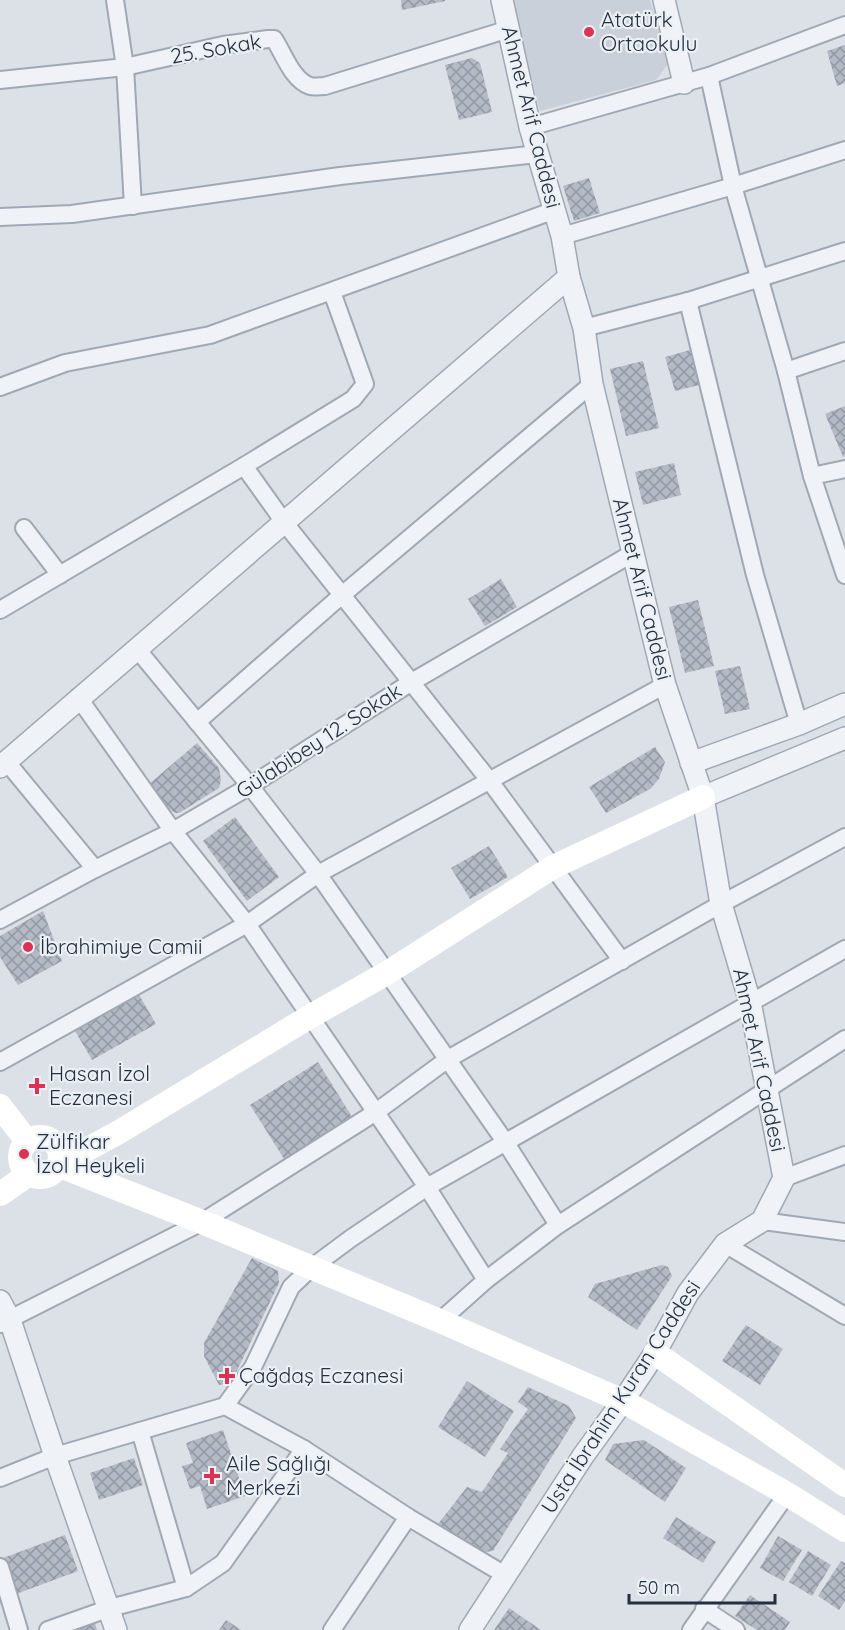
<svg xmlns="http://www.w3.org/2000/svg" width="845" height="1630" viewBox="0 0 845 1630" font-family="Quicksand,sans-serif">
  <defs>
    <pattern id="building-cross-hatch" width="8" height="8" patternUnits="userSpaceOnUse" patternTransform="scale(1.5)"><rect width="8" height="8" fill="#b3bac5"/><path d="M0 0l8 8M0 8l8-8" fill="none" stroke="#9198a1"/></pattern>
  </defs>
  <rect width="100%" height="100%" fill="#dce1e8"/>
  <polygon fill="#cad0da" points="511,0 650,0 668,64 656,80 540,111"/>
  <g fill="url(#building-cross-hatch)">
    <polygon points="401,0 445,0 445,1 402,10"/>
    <polygon points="845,45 845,83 837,86 827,51"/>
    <polygon points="472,58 480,63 492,112 459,120 445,65"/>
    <polygon points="589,178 600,213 574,221 563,186"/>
    <polygon points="690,350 699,385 675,391 665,357"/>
    <polygon points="643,361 659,428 626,436 610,369"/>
    <polygon points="845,406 845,456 843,457 825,414"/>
    <polygon points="674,463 681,495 643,505 635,472"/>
    <polygon points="501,579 517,607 485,626 468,599"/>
    <polygon points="698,600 714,666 685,673 669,607"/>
    <polygon points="740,666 750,709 725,714 715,671"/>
    <polygon points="197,743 219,768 221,780 219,788 179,813 175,813 167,807 148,785"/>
    <polygon points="655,747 665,762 659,779 650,789 606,813 589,787"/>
    <polygon points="235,817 279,877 247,901 203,841"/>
    <polygon points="489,846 508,877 470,899 451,868"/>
    <polygon points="43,911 62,961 18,985 0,957 0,936"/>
    <polygon points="138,993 156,1024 92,1060 74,1029"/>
    <polygon points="318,1062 354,1120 286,1162 250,1105"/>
    <polygon points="252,1258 278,1271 279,1283 231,1383 219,1385 204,1356 204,1343"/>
    <polygon points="662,1265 668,1267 672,1276 637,1330 588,1297 595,1284"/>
    <polygon points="746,1325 783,1349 760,1385 722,1361"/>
    <polygon points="467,1381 514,1411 485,1457 438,1427"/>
    <polygon points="528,1387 569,1406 576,1418 493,1551 485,1552 438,1524 467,1487 482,1492 508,1453 500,1449 528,1409 518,1402"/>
    <polygon points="223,1430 245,1496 207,1509 200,1486 190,1489 182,1466 193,1463 186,1443"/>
    <polygon points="644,1440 686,1468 665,1502 605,1460 613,1444"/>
    <polygon points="134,1458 143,1485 99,1500 90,1473"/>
    <polygon points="676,1517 716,1542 703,1563 663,1538"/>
    <polygon points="65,1535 78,1571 16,1594 3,1558"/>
    <polygon points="778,1536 802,1550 783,1581 760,1568"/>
    <polygon points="808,1551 831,1565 812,1596 789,1582"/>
    <polygon points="841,1561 845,1563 845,1601 839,1610 818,1596"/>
    <polygon points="750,1595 790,1622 785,1630 757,1630 735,1616"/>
    <polygon points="509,1608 541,1630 494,1630"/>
    <polygon points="226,1620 241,1630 219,1630"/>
    <polygon points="95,1623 97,1630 76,1630"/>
  </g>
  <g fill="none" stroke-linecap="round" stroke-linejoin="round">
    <defs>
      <g id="minor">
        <polyline points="115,0 125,67 133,206"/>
        <polyline points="709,76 733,186 786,371 812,476 845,575"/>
        <path d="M0,80L125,67L223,45L268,39H274C284,54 292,80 310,86C315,87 320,86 325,86L509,29"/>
        <polyline points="530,127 709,76 845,25"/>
        <polyline points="0,217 72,214 340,176 537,154"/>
        <polyline points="562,236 733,186 845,150"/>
        <polyline points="688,301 755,575 799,724"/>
        <polyline points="584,328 688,301 845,251"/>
        <polyline points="786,371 845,351"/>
        <polyline points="0,387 65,363 210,335 555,210"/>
        <polyline points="244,466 284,522 489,780 622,961"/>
        <polyline points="812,476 845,469"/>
        <polyline points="24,528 60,575"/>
        <polyline points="0,610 244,466 353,399 365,384 332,292"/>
        <polyline points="137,649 250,786 318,874 506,1143 558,1225"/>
        <polyline points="78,697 173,831 247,924 427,1187 486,1280"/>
        <polyline points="197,722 342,595 592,384"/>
        <polyline points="6,761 95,869"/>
        <polyline points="0,920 95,869 173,831 250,786 410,683 633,553"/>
        <polyline points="0,1062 247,924 318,874 665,685"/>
        <polyline points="784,1178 845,1155"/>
        <polyline points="762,1221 845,1232"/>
        <polyline points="725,1244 845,1316"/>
        <polyline points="440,1321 486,1280 558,1225 845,1039"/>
        <polyline points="0,1324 202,1222 376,1112 448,1059 721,904 845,837"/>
        <polyline points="225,1406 304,1449 408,1517 505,1575"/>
        <polyline points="140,1431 186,1588"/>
        <polyline points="0,1478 55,1456 225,1406 253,1367 291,1287 311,1268 350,1239 427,1187 845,949"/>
        <polyline points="0,1567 19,1630"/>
        <polyline points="704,1609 736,1630"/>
        <polyline points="48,1630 110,1608 186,1588 223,1563 304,1449"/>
        <polyline points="332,1630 408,1517"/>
        <polyline points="691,1630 787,1494"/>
      </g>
      <g id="tertiary">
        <polyline points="664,0 684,83"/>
        <polyline points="691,763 799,724 845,704"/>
        <polyline points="0,767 569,277"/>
        <polyline points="703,797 845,738"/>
        <polyline points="0,1301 10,1320 55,1456 116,1630"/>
        <polyline points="470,1630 583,1456 623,1401 655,1353 688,1293 725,1244 762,1221 784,1178 750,1002 721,904 703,797 665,685 592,384 584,328 569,277 562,236 530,127 502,0"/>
      </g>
    </defs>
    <use href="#minor" stroke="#a1a8b2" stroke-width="20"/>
    <use href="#tertiary" stroke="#a1a8b2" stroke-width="24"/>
    <use href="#minor" stroke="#eff2f6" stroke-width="16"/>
    <use href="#tertiary" stroke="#eff2f6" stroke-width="21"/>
    <g stroke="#fff" stroke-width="24">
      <polyline points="0,1106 27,1141"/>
      <circle cx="40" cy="1157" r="20"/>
      <polyline points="60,1159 86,1150 119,1132 311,1016 387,973 553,867 703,797"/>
      <polyline points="58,1165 202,1222 440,1321 623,1401 787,1494 845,1530"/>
      <polyline points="0,1194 29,1174"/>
      <polyline points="655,1353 845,1485"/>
    </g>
  </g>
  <g fill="#da3354" stroke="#ebf0f5" stroke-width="2">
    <circle cx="589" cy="32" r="6"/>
    <circle cx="28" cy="947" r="6"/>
    <path d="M34 1077h6v6h6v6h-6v6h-6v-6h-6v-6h6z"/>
    <circle cx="24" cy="1154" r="6"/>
    <path d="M224 1367h6v6h6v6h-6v6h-6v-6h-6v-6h6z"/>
    <path d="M209 1467h6v6h6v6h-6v6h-6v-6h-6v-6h6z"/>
  </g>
  <g text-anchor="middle" stroke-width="4.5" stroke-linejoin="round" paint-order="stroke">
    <g font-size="21" fill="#242f3f" stroke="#ebf0f5" text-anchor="start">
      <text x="601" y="27">Atatürk<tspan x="601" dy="24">Ortaokulu</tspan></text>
      <text x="40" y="954">İbrahimiye Camii</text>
      <text x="49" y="1081">Hasan İzol<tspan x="49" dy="24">Eczanesi</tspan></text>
      <text x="36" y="1149">Zülfikar<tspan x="36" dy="24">İzol Heykeli</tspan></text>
      <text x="239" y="1383">Çağdaş Eczanesi</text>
      <text x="226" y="1471">Aile Sağlığı<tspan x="226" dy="24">Merkezi</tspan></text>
    </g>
    <g font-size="21" fill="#242f3f" stroke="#ebf0f5">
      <text transform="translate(216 49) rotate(-10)" y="7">25. Sokak</text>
      <text transform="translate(531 117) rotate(76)" y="7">Ahmet Arif Caddesi</text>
      <text transform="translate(642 589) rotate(76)" y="7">Ahmet Arif Caddesi</text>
      <text transform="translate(319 741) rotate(-33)" y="7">Gülabibey 12. Sokak</text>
      <text transform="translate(759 1060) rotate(78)" y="7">Ahmet Arif Caddesi</text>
      <text transform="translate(621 1397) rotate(-57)" y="7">Usta İbrahim Kuran Caddesi</text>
    </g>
  </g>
  <path d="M629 1594v9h146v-9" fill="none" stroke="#242f3f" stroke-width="3"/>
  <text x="638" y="1594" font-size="18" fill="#242f3f" stroke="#ebf0f5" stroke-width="4.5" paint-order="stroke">50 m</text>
</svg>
